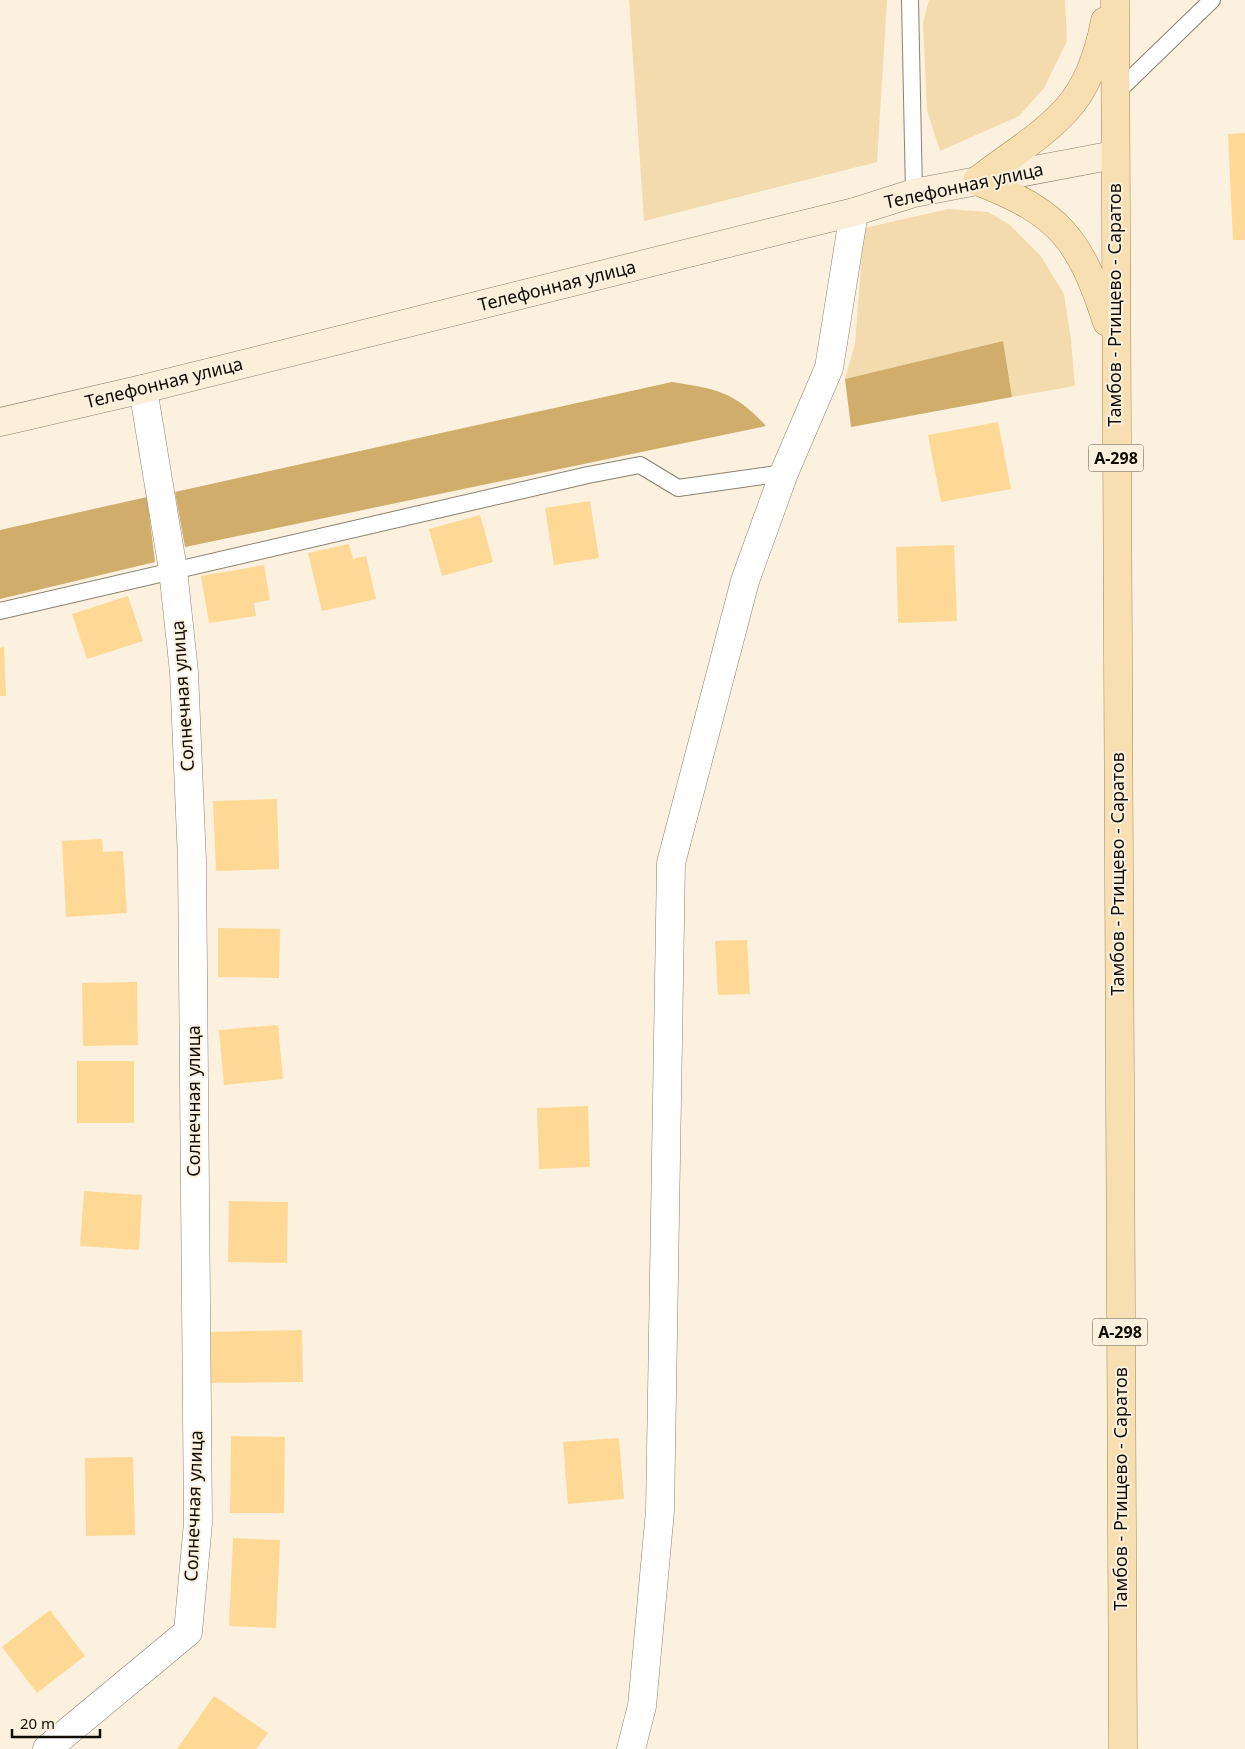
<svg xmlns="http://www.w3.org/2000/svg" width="1245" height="1749" viewBox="0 0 1245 1749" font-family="'Noto Sans',sans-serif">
  <rect width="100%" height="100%" fill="#fcf1de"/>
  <g fill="#f4dbad">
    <polygon points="629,0 887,0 877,162 644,221"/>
    <polygon points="929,0 1065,0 1067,41 1044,88 1019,116 940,151 927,110 923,23"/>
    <polygon points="948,209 988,212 1010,225 1040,255 1064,294 1071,340 1075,386 1012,397 1003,341 845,379 855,344 864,228"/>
  </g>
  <g fill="#d0ad6a">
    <polygon points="1003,341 1012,397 851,427 845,379"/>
    <path d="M672,382C716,389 734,391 766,426L185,547L175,492Z"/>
    <polygon points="147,497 155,562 0,599 0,530"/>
  </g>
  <g fill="#fed995">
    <polygon points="1245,133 1245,240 1233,240 1228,134"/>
    <polygon points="998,422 1011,489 941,502 928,435"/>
    <polygon points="590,501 599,558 554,565 545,508"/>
    <polygon points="480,515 493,562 442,576 429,529"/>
    <polygon points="349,544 353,559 366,556 376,599 322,611 308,553"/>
    <polygon points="954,545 957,621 898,623 896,547"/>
    <polygon points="264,565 270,600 254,603 256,616 209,623 201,576"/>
    <polygon points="128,596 143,641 87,659 72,614"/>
    <polygon points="4,647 6,696 0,696 0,648"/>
    <polygon points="277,799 279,869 216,871 213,801"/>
    <polygon points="102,839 103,852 123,851 127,913 66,917 62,841"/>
    <polygon points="218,928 280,929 279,978 218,977"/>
    <polygon points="747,940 750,994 718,995 715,941"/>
    <polygon points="137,982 138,1045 83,1046 82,983"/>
    <polygon points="278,1025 283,1079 224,1085 219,1030"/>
    <rect x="77" y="1061" width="57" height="62"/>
    <polygon points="588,1106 590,1167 539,1169 537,1108"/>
    <polygon points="84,1191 142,1195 139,1250 80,1246"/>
    <polygon points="229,1201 288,1202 287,1263 228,1262"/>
    <polygon points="302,1330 303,1382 210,1383 209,1332"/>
    <polygon points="231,1436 285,1437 284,1513 230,1513"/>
    <polygon points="619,1438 624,1499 568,1504 563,1442"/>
    <polygon points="133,1457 135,1535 86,1536 85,1458"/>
    <polygon points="233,1538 280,1540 276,1628 229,1626"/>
    <polygon points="50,1610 85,1656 37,1693 2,1647"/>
    <polygon points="214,1696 268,1733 256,1749 177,1749"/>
  </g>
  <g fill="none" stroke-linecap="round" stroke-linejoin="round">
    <defs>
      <g id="lane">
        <polyline points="910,0 914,193"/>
        <polyline points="1114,95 1212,0"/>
        <polyline points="0,611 588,475 640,465 678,488 784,473"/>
      </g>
      <g id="street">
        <polyline points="47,1749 188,1632 198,1523 192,861 184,672 173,570 143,389"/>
        <polyline points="631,1749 642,1706 660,1511 671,863 745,581 784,473 829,368 854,212"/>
      </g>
      <polyline id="secondary" points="0,422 143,389 785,229 854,212 914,193 1114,155"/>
      <g id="primary">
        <polyline points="1115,0 1123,1749"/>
        <path d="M1105,21C1099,52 1089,85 1067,109C1042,137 1007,157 977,181C1060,213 1080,239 1107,322"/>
      </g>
    </defs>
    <use href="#lane" stroke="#8b8170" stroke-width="18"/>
    <use href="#street" stroke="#8b8170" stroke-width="29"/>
    <use href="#secondary" stroke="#8b8170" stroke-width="29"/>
    <use href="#primary" stroke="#a38855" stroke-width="29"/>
    <use href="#lane" stroke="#fff" stroke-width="16"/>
    <use href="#street" stroke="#fff" stroke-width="28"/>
    <use href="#secondary" stroke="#fbefd9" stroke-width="28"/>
    <use href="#primary" stroke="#f7dfb2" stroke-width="28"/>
  </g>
  <g text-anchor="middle" stroke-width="4" stroke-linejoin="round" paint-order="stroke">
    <g fill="#fcf1de" stroke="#565147" stroke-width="1">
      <rect x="1088.5" y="444.5" width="55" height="27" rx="4"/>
      <rect x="1092.5" y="1318.5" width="55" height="27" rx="4"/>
    </g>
    <g font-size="16" font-weight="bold" fill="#0f0c06">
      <text x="1116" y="464">А-298</text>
      <text x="1120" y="1338">А-298</text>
    </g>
    <g font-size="18" fill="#0f0c06" stroke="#fcf1de">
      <text transform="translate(964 186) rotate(-12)" y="6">Телефонная улица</text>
      <text transform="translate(557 286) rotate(-14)" y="6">Телефонная улица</text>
      <text transform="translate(1115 305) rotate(-90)" y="6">Тамбов - Ртищево - Саратов</text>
      <text transform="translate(164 383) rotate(-14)" y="6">Телефонная улица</text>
      <text transform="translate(183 696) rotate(-94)" y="6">Солнечная улица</text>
      <text transform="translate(1118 874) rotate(-90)" y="6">Тамбов - Ртищево - Саратов</text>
      <text transform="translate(194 1101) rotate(-90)" y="6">Солнечная улица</text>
      <text transform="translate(1121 1489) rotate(-90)" y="6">Тамбов - Ртищево - Саратов</text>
      <text transform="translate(194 1506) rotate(-88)" y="6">Солнечная улица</text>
    </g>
  </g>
  <path d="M12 1729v8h88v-8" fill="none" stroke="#0f0c06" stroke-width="2.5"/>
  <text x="20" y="1729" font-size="15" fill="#0f0c06" stroke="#fcf1de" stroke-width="4" paint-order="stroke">20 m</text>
</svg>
